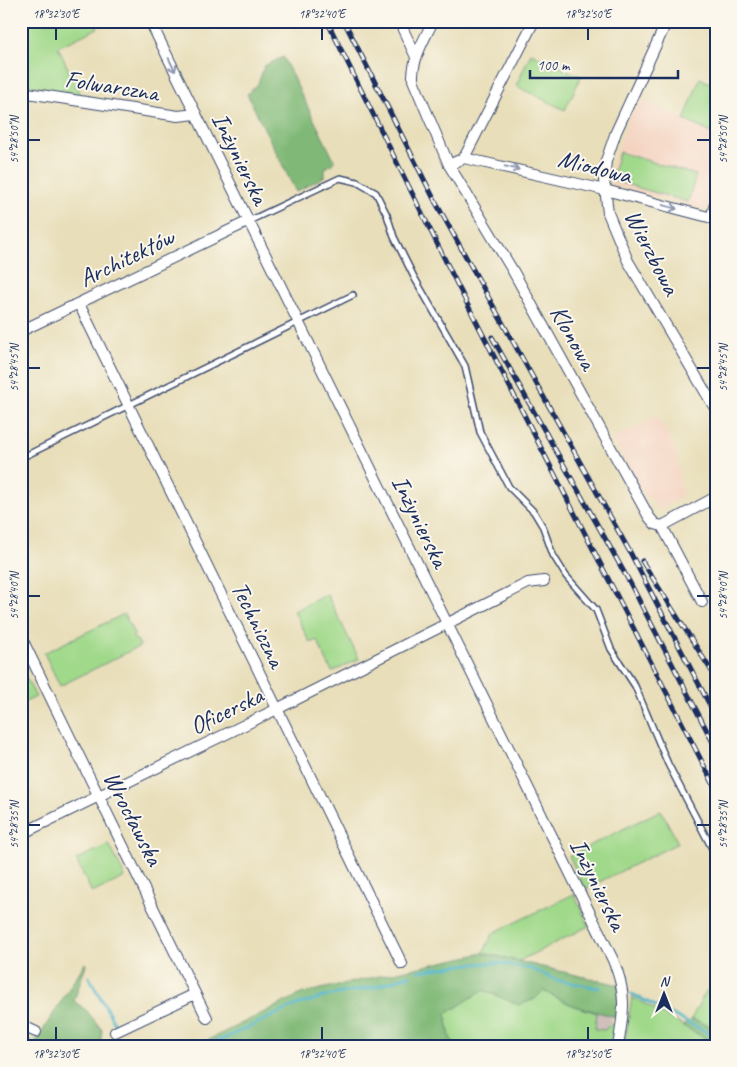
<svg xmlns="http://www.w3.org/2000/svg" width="737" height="1067" viewBox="0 0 737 1067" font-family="Caveat,sans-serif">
  <rect width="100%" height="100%" fill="#fbf7ec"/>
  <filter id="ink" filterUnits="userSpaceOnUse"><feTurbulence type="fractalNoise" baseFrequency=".02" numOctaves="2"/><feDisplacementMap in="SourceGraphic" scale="10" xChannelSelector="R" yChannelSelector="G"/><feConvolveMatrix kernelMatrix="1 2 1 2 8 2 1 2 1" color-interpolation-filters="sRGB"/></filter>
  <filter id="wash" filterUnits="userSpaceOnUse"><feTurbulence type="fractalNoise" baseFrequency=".0096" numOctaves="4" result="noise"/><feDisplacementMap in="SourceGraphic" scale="20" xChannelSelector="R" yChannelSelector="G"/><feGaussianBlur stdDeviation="1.12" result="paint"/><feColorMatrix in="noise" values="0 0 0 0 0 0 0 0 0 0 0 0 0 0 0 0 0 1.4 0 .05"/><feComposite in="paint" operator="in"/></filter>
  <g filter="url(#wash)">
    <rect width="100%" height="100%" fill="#e8deb9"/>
    <g fill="#f4d3c1">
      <polygon points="636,97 716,135 716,185 708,211 612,185 607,179"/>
      <polygon points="657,416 675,448 682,497 658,510 652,498 646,498 613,439"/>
    </g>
    <polygon fill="#d0c0bc" points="597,1013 612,1016 610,1026 605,1030 594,1029"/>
    <g fill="#a1d98b" stroke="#5e8474">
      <polygon points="21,21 45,21 46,23 51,21 94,21 98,28 58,47 80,94 21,84"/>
      <polygon points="531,53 581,77 565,110 516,86"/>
      <polygon points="700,78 716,86 716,135 684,120"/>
      <polygon points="619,152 696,175 688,202 611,180"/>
      <polygon points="327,594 359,659 332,672 317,640 310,643 294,611"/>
      <polygon points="124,614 134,634 133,638 138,641 140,646 60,686 44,653"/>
      <polygon points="21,668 36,697 21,704"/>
      <polygon points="661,810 678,843 585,889 569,856"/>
      <polygon points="109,844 125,877 92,893 76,860"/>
      <polygon points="574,894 589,926 519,961 483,953 493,933"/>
      <polygon points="716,986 716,1028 691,1019 706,991"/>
      <polygon points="483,990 495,995 535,999 543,991 574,1006 597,1013 595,1029 605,1030 610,1024 617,1027 614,1046 456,1046 450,1038 446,1014"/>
      <polygon points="632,997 716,1044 716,1046 624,1046"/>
    </g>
    <g fill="#80b977" stroke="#4e746a">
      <polygon points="283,57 335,162 325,168 325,176 296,192 247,94 258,84 264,66"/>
      <polygon points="483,953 619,985 620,1000 616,1017 574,1006 543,991 535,999 519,1005 483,990 446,1014 450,1038 456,1046 345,1046 344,1043 337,1046 189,1046 206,1041 303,993"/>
      <polygon points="85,963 86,965 74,1001 87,1011 102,1030 100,1046 21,1046 21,1037 35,1043"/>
      <polygon points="691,1019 716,1028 716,1044 683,1026"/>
    </g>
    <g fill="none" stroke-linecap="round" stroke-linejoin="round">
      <g stroke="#49b2c7" stroke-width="3">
        <polyline points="418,971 470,964 499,963 532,969 556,980 599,988"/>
        <polyline points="89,977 116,1026"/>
        <polyline points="632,994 716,1037"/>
        <polyline points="21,1038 26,1038"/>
        <polyline points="122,1039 125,1046"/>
        <polyline points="36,1042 39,1046"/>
        <polyline points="202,1046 223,1039 296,1005 331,995 375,987 410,975"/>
      </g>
    </g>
  </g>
  <g filter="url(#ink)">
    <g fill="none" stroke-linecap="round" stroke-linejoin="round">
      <defs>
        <g id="lane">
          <polyline points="249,221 340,178 357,182 376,193 387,215 394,237 414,277 465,366 480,432 509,487 534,512 543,527 553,555 566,576 596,610 611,649 635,686 668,764 716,856"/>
          <polyline points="21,458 353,295"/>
        </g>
        <g id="street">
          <path d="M150,21L613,960C627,992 624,1012 618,1046"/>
          <polyline points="399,21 416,57"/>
          <path d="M433,21C424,40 412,59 413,80L449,165L513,271L649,517L655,524L662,526"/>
          <polyline points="667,21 616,132 606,161 604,180 608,213 628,261 716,410"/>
          <polyline points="21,92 178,116 196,114"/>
          <polyline points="464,158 605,190 716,219"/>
          <polyline points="449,165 464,158 534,21"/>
          <polyline points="711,218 716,201"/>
          <polyline points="79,304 402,964"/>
          <polyline points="21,331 249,221"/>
          <polyline points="662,526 702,602"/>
          <polyline points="662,526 716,497"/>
          <polyline points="21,637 207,1018"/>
          <polyline points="21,834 277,709 528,583 544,581"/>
          <polyline points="21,1025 36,1032"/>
          <polyline points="115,1032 195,994"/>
        </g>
      </defs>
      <use href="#lane" stroke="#3a496c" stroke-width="8"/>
      <use href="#street" stroke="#3a496c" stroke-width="12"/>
      <use href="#lane" stroke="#fff" stroke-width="5"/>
      <use href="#street" stroke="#fff" stroke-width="10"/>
      <defs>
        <g id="rail">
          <polyline points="327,21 458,286 716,789"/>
          <polyline points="344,21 436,203 631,554 716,717"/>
          <polyline points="492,337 629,581 716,748"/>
          <polyline points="642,561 716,678"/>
        </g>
      </defs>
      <use href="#rail" stroke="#1b2f5e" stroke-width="5"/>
      <use href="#rail" stroke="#fbf7ec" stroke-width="3" stroke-dasharray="9" stroke-linecap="butt"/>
    </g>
    <defs><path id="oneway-shaft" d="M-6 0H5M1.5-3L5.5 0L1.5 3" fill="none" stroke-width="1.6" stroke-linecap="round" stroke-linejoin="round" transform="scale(1.25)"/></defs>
    <g stroke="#8d97ae">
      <use href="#oneway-shaft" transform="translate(172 65) rotate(64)"/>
      <use href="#oneway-shaft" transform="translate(512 168) rotate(13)"/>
      <use href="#oneway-shaft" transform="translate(670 207) rotate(15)"/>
    </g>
  </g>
  <path fill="none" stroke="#1b2f5e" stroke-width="2" d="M56,28V40M322,28V40M588,28V40M28,140H40M697,140H710M28,368H40M697,368H710M28,596H40M697,596H710M28,825H40M697,825H710M56,1027V1040M322,1027V1040M588,1027V1040"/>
  <g text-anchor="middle" stroke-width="4" stroke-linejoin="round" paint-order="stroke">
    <g font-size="25" fill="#1b2f5e" stroke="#fbf7ec">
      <text transform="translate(112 85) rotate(9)" y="9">Folwarczna</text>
      <text transform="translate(241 158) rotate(64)" y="9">Inżynierska</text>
      <text transform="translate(595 166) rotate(14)" y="9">Miodowa</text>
      <text transform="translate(653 252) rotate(63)" y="9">Wierzbowa</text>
      <text transform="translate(126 257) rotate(-26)" y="9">Architektów</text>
      <text transform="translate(574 337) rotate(61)" y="9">Klonowa</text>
      <text transform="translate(421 521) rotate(64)" y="9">Inżynierska</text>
      <text transform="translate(259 624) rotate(64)" y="9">Techniczna</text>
      <text transform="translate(226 710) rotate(-26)" y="9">Oficerska</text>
      <text transform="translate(134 818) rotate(63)" y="9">Wrocławska</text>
      <text transform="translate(599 884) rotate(64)" y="9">Inżynierska</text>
    </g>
  </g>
  <rect width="737" height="1067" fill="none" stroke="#fbf7ec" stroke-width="55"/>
  <g transform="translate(664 994)" stroke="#fbf7ec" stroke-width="4" paint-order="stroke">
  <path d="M0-4L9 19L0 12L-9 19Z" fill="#1b2f5e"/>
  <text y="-8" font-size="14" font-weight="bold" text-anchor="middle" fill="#1b2f5e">N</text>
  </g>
  <path d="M530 70v8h148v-8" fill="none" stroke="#1b2f5e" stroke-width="2.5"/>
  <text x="537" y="70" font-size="15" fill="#1b2f5e" stroke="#fbf7ec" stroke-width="4" paint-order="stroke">100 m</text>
  <rect x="28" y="28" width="682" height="1012" fill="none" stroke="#1b2f5e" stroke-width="2"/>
  <g font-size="12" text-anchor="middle" fill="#1b2f5e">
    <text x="56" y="18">18°32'30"E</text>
    <text x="322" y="18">18°32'40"E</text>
    <text x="588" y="18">18°32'50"E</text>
    <text transform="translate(14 140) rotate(-90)" y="4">54°28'50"N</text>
    <text transform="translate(723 140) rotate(-90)" y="4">54°28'50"N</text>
    <text transform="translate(14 368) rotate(-90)" y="4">54°28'45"N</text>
    <text transform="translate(723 368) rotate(-90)" y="4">54°28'45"N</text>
    <text transform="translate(14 596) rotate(-90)" y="4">54°28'40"N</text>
    <text transform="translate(723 596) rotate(-90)" y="4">54°28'40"N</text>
    <text transform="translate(14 825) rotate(-90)" y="4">54°28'35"N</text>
    <text transform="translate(723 825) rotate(-90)" y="4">54°28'35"N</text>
    <text x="56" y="1058">18°32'30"E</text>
    <text x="322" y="1058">18°32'40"E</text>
    <text x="588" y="1058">18°32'50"E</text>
  </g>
</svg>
